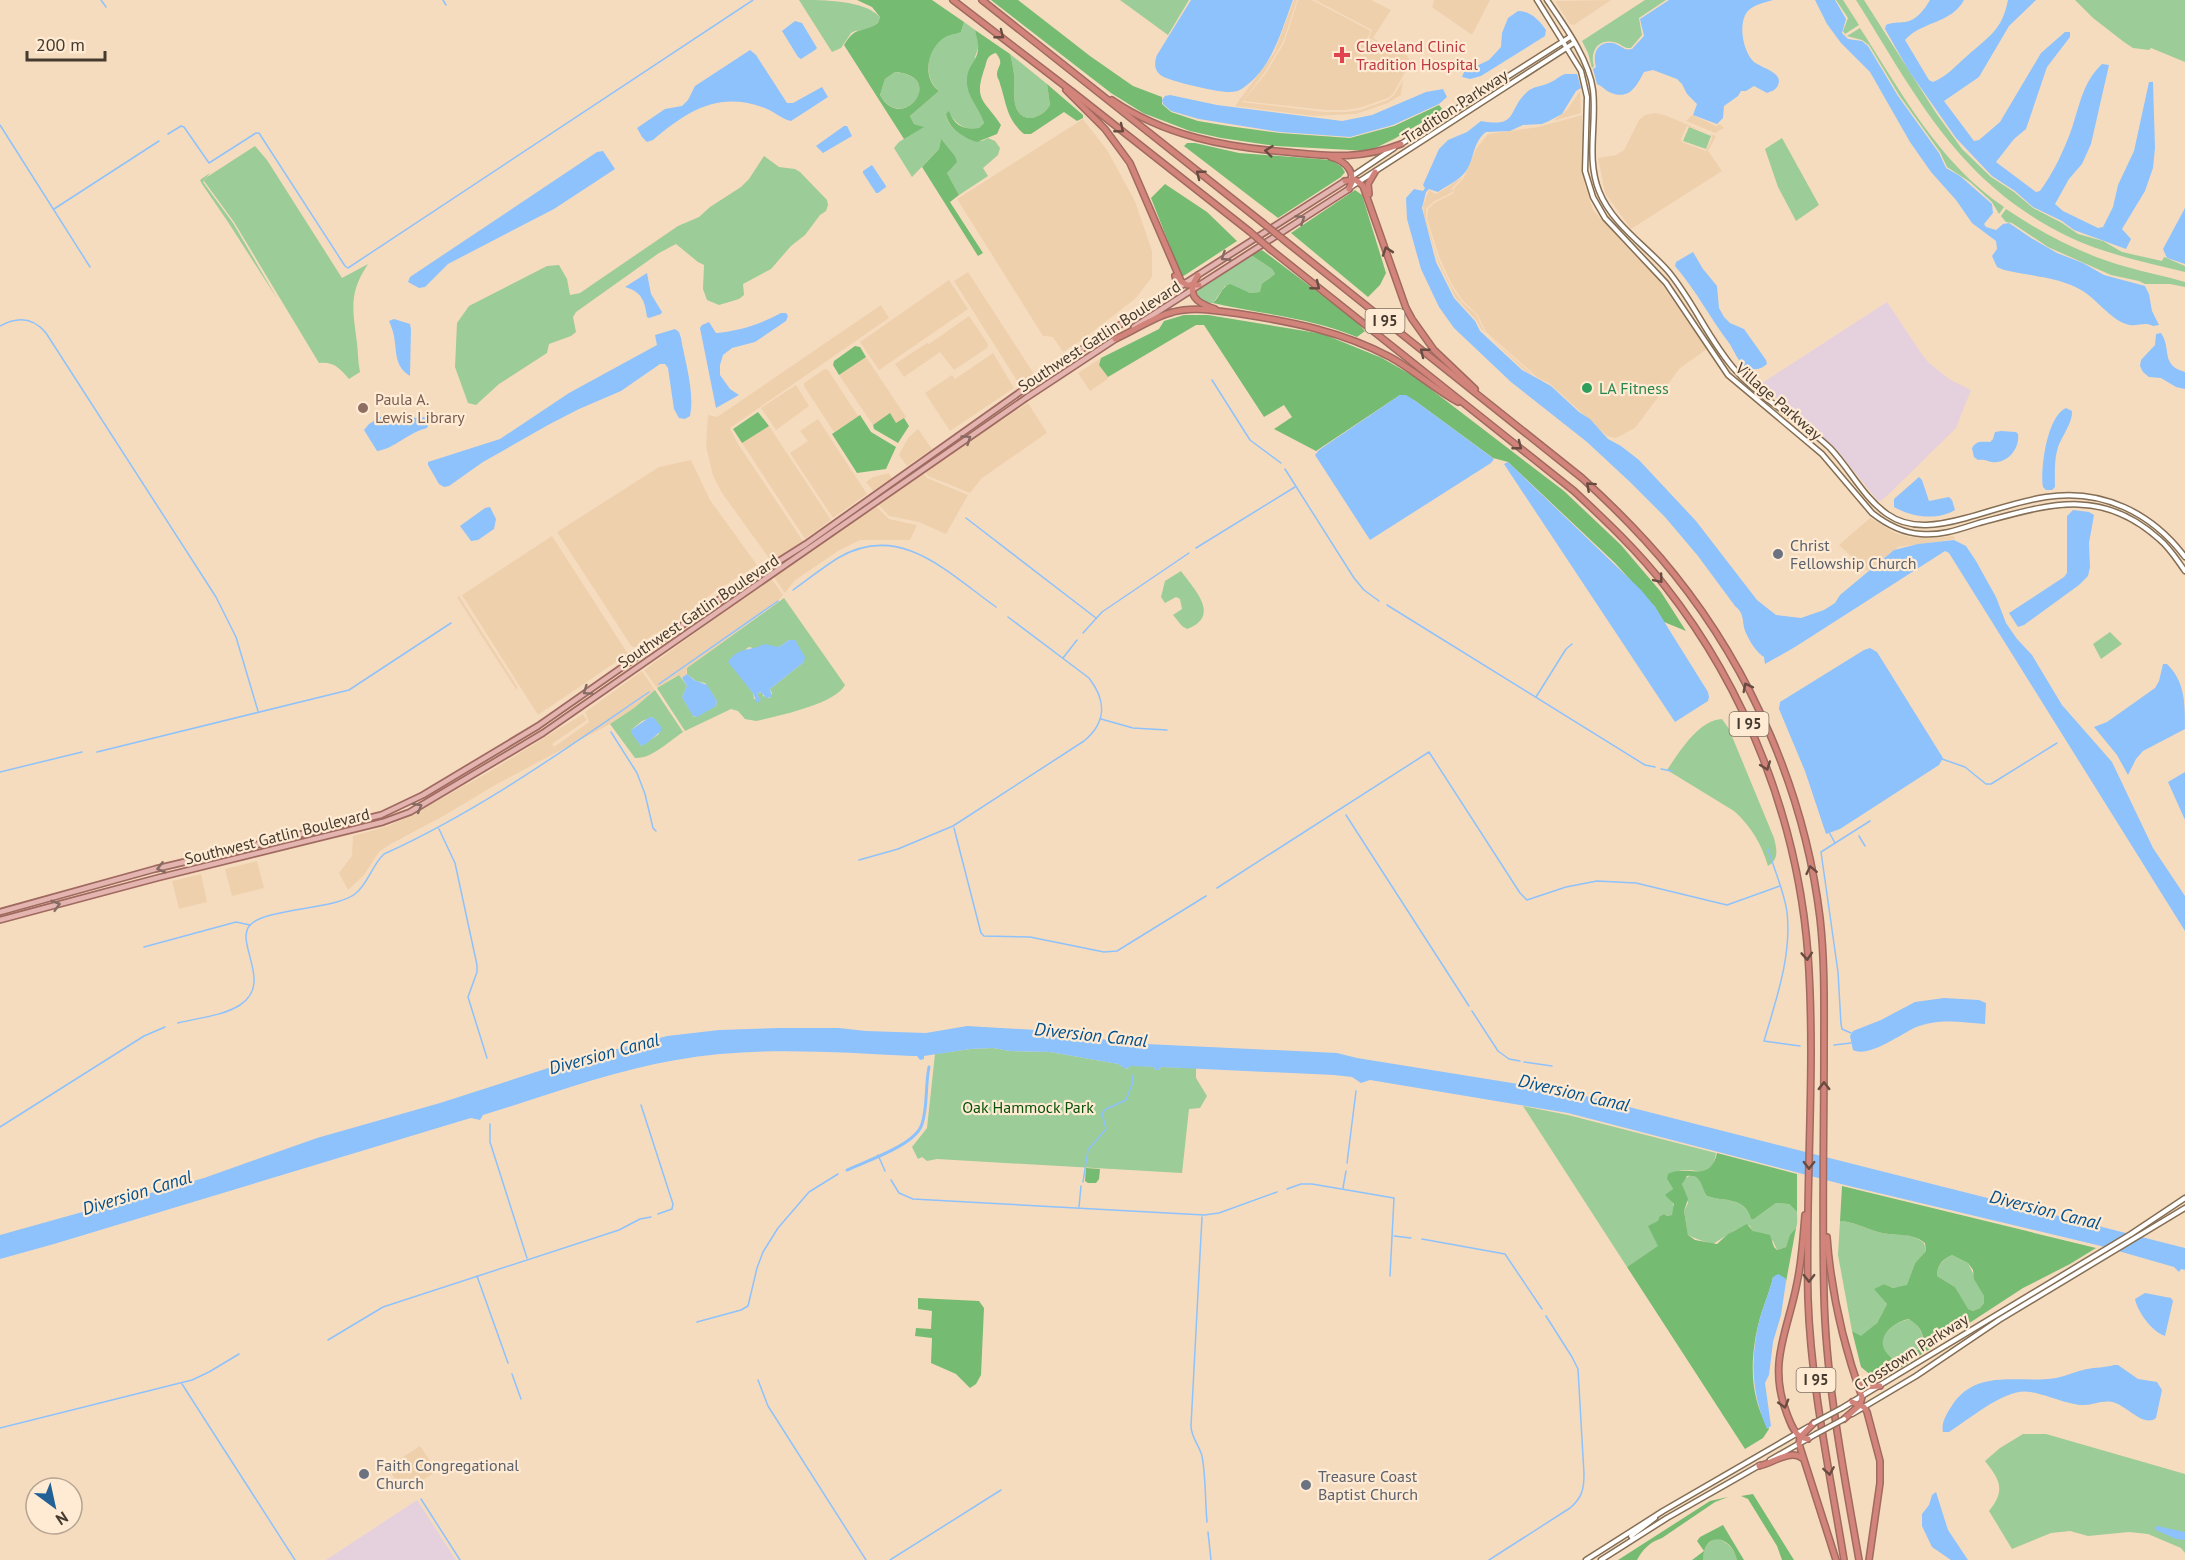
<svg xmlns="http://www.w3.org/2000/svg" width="2185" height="1560" viewBox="0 0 2185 1560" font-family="'PT Sans',sans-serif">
  <rect width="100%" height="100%" fill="#f6dcbf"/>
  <g fill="#efd0ad">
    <polygon points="1294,0 1297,0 1283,42 1265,72 1242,102 1325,112 1346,112 1360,110 1388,100 1394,95 1403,80 1401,95 1388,103 1356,114 1314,116 1235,106 1274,53"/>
    <polygon points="1298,0 1312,0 1371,31 1367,39 1394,52 1406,54 1410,60 1407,69 1393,94 1388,98 1359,108 1346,110 1325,110 1243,101 1266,73 1284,43"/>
    <polygon points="1315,0 1371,0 1391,10 1373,38 1396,51 1369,38 1372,30"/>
    <polygon points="1434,0 1490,0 1472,35 1432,7"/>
    <polygon points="1611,0 1574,25 1570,24 1555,1"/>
    <polygon points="1580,91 1581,113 1553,121 1567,110"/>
    <polygon points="1655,113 1667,116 1705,132 1687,126 1681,139 1682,142 1706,151 1712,138 1711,134 1716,136 1708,151 1722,171 1631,229 1605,193 1598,158 1616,155 1624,150 1639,120 1645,115"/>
    <polygon points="1582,115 1582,164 1585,186 1593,210 1624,244 1653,272 1707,349 1680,368 1635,428 1616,438 1607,436 1549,383 1538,378 1486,332 1477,314 1463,301 1452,285 1440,259 1427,219 1428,209 1434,203 1454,193 1453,189 1463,179 1476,149 1488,134 1538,127"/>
    <polygon points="1692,115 1716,126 1720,124 1724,128 1715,133 1686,121"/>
    <polygon points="1083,119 1107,150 1135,201 1152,251 1152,277 1136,298 1082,340 1063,352 1053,337 1043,336 957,199"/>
    <polygon points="1464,176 1452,188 1453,192 1433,202 1426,209 1426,219 1438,259 1451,286 1462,302 1476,314 1485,333 1534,376 1523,369 1482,330 1476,320 1455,297 1438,262 1424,216 1423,205 1429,190 1435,194 1438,193"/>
    <polygon points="968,272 1036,377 1021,387 954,281"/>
    <polygon points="949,280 968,309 879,370 860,342"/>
    <polygon points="881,305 889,318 730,428 738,444 803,541 771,561 722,493 713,476 706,446 708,415 717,417"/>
    <polygon points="969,316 988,344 987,348 954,370 940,352 904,377 895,364 927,343 929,344"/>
    <polygon points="993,353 1014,388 950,431 925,393 952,375 955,379"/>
    <polygon points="866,357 906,417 896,423 890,414 873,425 839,375"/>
    <polygon points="1101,358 1099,365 1109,378 1090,391 1078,373"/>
    <polygon points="825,369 828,370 858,416 834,432 804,386 804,383"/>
    <polygon points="796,385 809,406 776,430 761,408"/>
    <polygon points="1028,403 1047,433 982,478 970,493 928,476 924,470"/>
    <polygon points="818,419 867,494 833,518 790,453 808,441 800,431"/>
    <polygon points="769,426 831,520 805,539 742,443"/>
    <polygon points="918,429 932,449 907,466 899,455 908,438"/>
    <polygon points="691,460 710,500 757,565 711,594 664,631 654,634 636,647 632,647 557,532 659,467"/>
    <polygon points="922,472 927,478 968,495 946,534 919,522 889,516 877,503"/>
    <polygon points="889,473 892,479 873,491 866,482 873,477"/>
    <polygon points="875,505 889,519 917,525 910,540 860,540 838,551 794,581 785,593 773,576"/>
    <polygon points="1870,518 1895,533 1910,537 1934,538 1953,536 1955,539 1898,547 1867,571 1839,545"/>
    <polygon points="552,536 628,654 538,715 462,595"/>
    <polygon points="771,578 783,595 776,603 687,668 686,676 682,678 679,675 676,676 657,688 644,670"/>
    <polygon points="459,596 518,688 516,689 479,632 457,597"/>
    <polygon points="642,671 655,690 634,708 610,724 497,784 445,815 389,845 379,852 364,875 348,890 339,873 352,856 353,836 388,826 410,816 489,772 583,714 587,720 552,744 554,747 589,722 585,712"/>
    <polygon points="257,861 264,888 232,896 225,869"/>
    <polygon points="201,874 207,902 179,909 172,881"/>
    <polygon points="420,1446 437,1471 404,1492 387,1467"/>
  </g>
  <g fill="#e5d0de">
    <polygon points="1887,302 1921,353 1929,363 1949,379 1971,390 1956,428 1889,494 1882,500 1878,501 1836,449 1762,386 1762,383"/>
    <polygon points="417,1500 456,1560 326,1560"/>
  </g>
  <g fill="#9ccc98" fill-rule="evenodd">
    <path d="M799,0C825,0 864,0 880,17L878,23L866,30L855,31L851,33L841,48L832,52Z"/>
    <polygon points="1120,0 1189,0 1168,35"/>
    <path d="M1645,0H1666L1639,18L1642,35L1631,48C1623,49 1621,43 1613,42C1597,39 1590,53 1594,66L1592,68L1588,53L1582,41Z"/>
    <polygon points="1836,0 1843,0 1859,25 1845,34 1843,31 1848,18"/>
    <path d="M1856,0H1864L1936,113L1962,149L1991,177L2014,192L2033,208L2062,223L2078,234L2103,241L2122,252L2162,261L2164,257L2185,266V272C2145,262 2104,254 2067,236C1958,182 1917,97 1856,0Z"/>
    <polygon points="2075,0 2185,0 2185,62 2151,48 2149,50 2133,48 2124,42 2093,18"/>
    <path d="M964,22L975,30L979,45L975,57L972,99L981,112L984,123L979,128C964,130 959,126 949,114H946C948,131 967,137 982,141L988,138L995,141L1000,148L998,155L983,168L988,176L959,195L947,173L956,162L955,156L941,140L939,149L912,177L894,148L899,142L923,127L914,124L910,116L939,91C923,77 926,51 942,38C948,34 955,35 961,32Z"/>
    <path d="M1860,28C1901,92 1939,163 2004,207L1999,214L1992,202L1970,182L1947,167L1940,152L1899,95L1869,45L1862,40L1847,36Z"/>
    <path d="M1010,54L1047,84L1050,105C1046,112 1039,117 1031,118C1009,118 1015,87 1014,74C1013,67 1012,61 1010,54Z"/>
    <path d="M895,72C948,77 902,134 880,95L885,79Z"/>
    <polygon points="1689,127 1711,136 1706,149 1683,141"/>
    <polygon points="1782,138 1819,205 1796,221 1778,187 1765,149"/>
    <path d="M255,146L267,160L342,278L368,264C348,294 353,310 357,343C358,353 358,362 360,372L349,379C340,368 333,361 319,363L234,222L204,181L207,177Z"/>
    <polygon points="764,156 779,167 795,169 800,172 827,200 828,205 826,211 820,215 805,235 791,246 771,269 743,284 744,295 739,299 719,305 707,300 703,289 704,265 698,262 676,244 659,253 576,312 573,317 576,332 571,336 549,344 547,353 499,384 476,405 468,403 455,367 457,323 469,306 547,266 559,265 567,279 570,295 580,293 678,226 699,217 710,207 741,187 749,179"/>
    <polygon points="210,173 203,182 233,223 278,300 228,222 202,184 200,180"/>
    <path d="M2006,209C2043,234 2083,255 2127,267C2146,273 2166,276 2185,282V287L2170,284H2145L2139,281L2111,275L2048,247L2012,223L2006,222L2001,216Z"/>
    <path d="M1251,255L1272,269L1275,274L1267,280L1260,292L1250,293L1225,286L1213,303C1205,304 1198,300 1197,291Z"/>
    <path d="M1181,571C1192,587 1223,616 1187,629L1182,626L1173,615L1182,609L1180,599L1176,597L1165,603L1161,597L1165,581Z"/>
    <path d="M784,598L845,685C835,704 778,716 756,721L745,719L738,711L731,709L685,731L657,688L679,675L687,686L682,697L694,717L716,706L717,701L705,683L696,681L687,674V668ZM789,640L804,662L770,689L772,693L770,698L763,696L762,692L757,694L760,700L754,699L753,693L736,670L746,649L749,647L757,649L779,647Z"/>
    <polygon points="2110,632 2122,644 2101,659 2093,644"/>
    <path d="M655,690L683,732C669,741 652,759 635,758L610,724L634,708ZM652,717L659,734L641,746L631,730L642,721Z"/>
    <path d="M1722,719L1729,729L1774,838C1777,850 1779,859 1768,866C1762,845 1751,826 1734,811L1667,770C1679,753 1698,720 1722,719Z"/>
    <polygon points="993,1048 1010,1051 1050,1052 1118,1064 1127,1069 1131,1065 1154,1067 1155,1070 1159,1070 1161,1067 1196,1068 1196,1078 1207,1096 1200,1108 1189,1109 1182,1173 937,1159 927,1161 922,1157 918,1159 912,1147 927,1128 935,1054 970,1049"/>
    <path d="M1523,1106L1568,1115L1716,1153C1711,1181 1702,1169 1685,1170C1678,1170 1672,1175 1667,1179L1673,1189L1670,1199C1674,1204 1676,1208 1672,1215L1667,1216L1664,1214L1660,1216L1659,1246L1627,1267Z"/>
    <path d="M1691,1175L1701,1180L1707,1196C1724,1202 1745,1196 1751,1219H1754L1776,1203L1789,1204L1797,1212C1797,1216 1798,1223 1796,1228C1794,1235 1788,1239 1786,1247L1777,1250L1773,1241L1753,1231L1749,1225L1735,1230L1713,1244C1706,1242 1695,1239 1688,1235L1684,1211L1688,1203L1682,1184L1684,1179Z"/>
    <path d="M1840,1221C1854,1222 1865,1228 1878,1232C1895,1237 1908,1230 1924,1243L1926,1251L1915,1263L1907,1286L1893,1288L1884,1284L1875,1289L1887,1304L1877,1323L1861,1337L1852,1331L1838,1255Z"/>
    <path d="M1952,1255L1968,1263L1984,1296V1303L1980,1308L1973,1311L1967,1309L1955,1287L1937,1276C1937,1265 1943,1260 1952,1255Z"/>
    <path d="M1910,1319C1920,1327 1926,1335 1921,1348L1905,1356L1892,1358C1870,1342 1890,1323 1910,1319Z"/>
    <path d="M2023,1434H2046L2185,1474V1553L2181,1548L2148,1534L2129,1532L2088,1536L2070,1531L2051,1533L2012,1549L1989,1511C2006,1490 2000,1480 1985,1461L2000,1448Z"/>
    <path d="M1716,1538C1725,1540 1736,1550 1737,1560H1703C1703,1550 1706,1543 1716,1538Z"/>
  </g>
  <g fill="#76bb72" fill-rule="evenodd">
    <path d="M857,0H932L964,22L961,32C955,35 948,34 942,39C927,51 922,78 939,91L910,116L914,124L924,127L904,139L844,45C857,24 860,35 878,23L880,17L872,7ZM895,72C948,76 902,135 880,95L885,79Z"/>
    <polygon points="991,0 1018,0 1090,56 1133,86 1162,97 1162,104 1171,112 1198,121 1228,126 1280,133 1350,138 1394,126 1439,105 1443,110 1394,139 1369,151 1276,146 1221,138 1190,131 1143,113 1111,93"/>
    <path d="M975,30L1010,54C1012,61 1013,67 1014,74C1015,87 1009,118 1031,118C1039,117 1046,112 1050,105L1047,84L1083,115V118L1077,121L1064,112L1031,134H1024C1006,118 1007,105 1000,84C1000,81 997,78 997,75C997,65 1005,65 996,53C988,55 987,59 985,67C973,101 984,99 1001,125L997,134L977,142C964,138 948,128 946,114L949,111C954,126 964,130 979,128L984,123C980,109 968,98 967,84C966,65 977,63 978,49C979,43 976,36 975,30Z"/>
    <polygon points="941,139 955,156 957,162 947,173 959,195 950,202 983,253 978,256 922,167 939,149"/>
    <polygon points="1187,143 1195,143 1239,153 1331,160 1341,166 1345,172 1341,177 1278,218 1184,146"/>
    <polygon points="1165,184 1207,212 1237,241 1182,277 1151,198"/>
    <polygon points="1355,190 1362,195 1386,273 1380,285 1368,297 1291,233"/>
    <path d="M1262,250L1355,320L1365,331L1357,337C1311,318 1262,314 1213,303C1220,297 1221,287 1230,284L1250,293L1260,292L1262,284L1275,274L1272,269L1251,255Z"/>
    <polygon points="1184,315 1208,315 1323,334 1382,358 1415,377 1564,491 1621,545 1661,592 1686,631 1664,622 1655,607 1615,563 1508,462 1493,458 1414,400 1400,395 1316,451 1274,429 1292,417 1284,405 1264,417 1204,325 1196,325 1108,377 1099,365 1101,358 1159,329 1164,321"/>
    <polygon points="855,346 860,347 866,357 839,375 833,365 834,361"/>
    <polygon points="758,412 769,426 742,443 733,429"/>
    <polygon points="890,413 896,423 904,418 909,426 898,443 874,429 873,425"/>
    <polygon points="860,415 871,432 896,447 886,469 857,473 832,434"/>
    <path d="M1717,1153L1797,1174V1212L1789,1204L1776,1203L1754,1219H1751C1745,1196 1724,1202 1707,1196C1701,1187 1702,1174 1687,1176L1682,1184L1688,1199L1684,1211L1688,1235L1695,1240L1717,1244L1728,1234L1747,1224L1753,1231L1770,1235L1774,1247L1777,1250L1786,1247L1790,1235L1796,1228L1786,1282L1785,1278L1773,1277C1770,1291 1764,1304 1760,1318C1750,1355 1748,1395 1769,1429L1771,1426L1763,1438L1745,1449L1627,1267L1658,1246L1648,1226L1658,1221L1660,1216L1664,1214L1667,1216L1672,1215L1674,1204L1665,1195L1673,1189L1667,1179L1668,1174C1689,1164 1710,1184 1717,1153Z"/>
    <polygon points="1086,1168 1100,1169 1099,1179 1096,1183 1088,1183 1085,1181"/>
    <path d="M1842,1186L2096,1248L2070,1264L2023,1288L1899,1369L1880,1376L1873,1377L1861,1367L1852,1331L1861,1336L1877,1323L1887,1304L1874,1289L1884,1284L1893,1288L1907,1285L1915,1263L1926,1251L1925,1243C1910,1231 1895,1237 1878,1232C1865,1228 1854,1222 1840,1221ZM1952,1255L1968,1263L1973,1270L1974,1279L1984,1296V1303L1980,1308L1973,1311L1968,1309L1955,1287L1937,1276C1937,1265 1943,1259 1952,1255ZM1909,1319C1920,1326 1926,1335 1922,1348L1905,1356L1892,1358C1871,1342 1890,1323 1909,1319Z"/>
    <polygon points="918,1298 979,1301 984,1308 981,1375 976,1384 970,1388 956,1374 931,1363 932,1338 915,1336 916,1328 931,1329 932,1311 918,1309"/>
    <polygon points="1753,1494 1794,1560 1782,1560 1777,1546 1748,1499 1741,1496"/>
    <path d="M1728,1497L1715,1502L1662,1538C1650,1542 1643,1549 1637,1560H1618L1710,1501Z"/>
    <path d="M1723,1525L1744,1560H1737C1732,1536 1704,1529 1703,1560H1692L1704,1551L1697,1541L1700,1537Z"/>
  </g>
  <g fill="#8dc2fc">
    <path d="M1191,0H1293C1281,31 1272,69 1243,88C1239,91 1234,92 1230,92C1220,93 1169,81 1162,76C1154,71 1154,63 1157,55Z"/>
    <path d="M1669,0H1773C1764,3 1754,4 1747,12C1738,24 1743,51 1753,61C1760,68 1784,72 1778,85C1776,90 1772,91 1767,93L1754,86L1746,91H1741L1738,96L1724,106L1723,118L1717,124L1693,115L1697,104L1687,94L1682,84L1677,79L1653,70L1644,72C1636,87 1629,101 1609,92C1605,90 1602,86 1597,84L1593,69L1596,67C1592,54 1597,41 1613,43C1621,45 1623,51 1632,49L1644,36L1640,19Z"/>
    <path d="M1815,0H1835L1846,19L1842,33L1848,39L1862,41L1868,46L1898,96L1939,153L1946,168L1960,176L1992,204L1993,213L1984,224L1986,227L1996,230L2003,224L2009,223L2031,238L2057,253L2083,263L2104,275L2145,286L2149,294L2152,311L2159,325L2153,326C2144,321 2136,328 2126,324C2109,318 2097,299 2081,290C2059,277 2029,276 2004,270L1997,267L1992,256L1997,249L1996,241L1972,223L1956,200L1931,172L1910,142L1870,72L1841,43L1827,24Z"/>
    <path d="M1930,0H1964C1951,24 1922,21 1905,40L1929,80L1933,82C1948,76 1955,66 1967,56C1988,37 2002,31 2008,0H2036L2009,26L1979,77L1944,101L1974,141L1979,140L2000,122L2041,53L2065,32H2070V37L2047,67L2026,129L2014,139L1996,162L2036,192L2040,191C2054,172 2064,150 2072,128C2080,104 2083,82 2102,64L2109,65L2091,144L2082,164L2069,179L2055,204L2063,211L2098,228L2103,227L2113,207L2118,185L2134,151L2149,82H2153L2155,148L2153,168L2145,191L2122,229L2131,239L2126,249L2074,230L2062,221L2033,207L2015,191L1992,176L1956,138L1909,71L1885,29L1886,25C1892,22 1898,23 1905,22C1917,20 1924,10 1930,0Z"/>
    <path d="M1518,11C1531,11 1539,20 1546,30L1545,36L1481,76L1470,79L1462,77L1464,72L1489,60L1501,47L1502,33L1508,18Z"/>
    <polygon points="795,21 802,23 817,48 815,50 801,59 798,57 782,31"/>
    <path d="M750,50L756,55L787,103H793L822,87L828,97L791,121C781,119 773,110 762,107C717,91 686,112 653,140L647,142L642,137L637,128L665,109L682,106L688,100L695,86Z"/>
    <path d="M1565,74H1577L1581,88L1576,91L1562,114L1549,121L1542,124L1523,125L1510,131L1486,132C1472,143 1475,158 1466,171C1459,181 1447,185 1438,192L1429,189L1426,192L1422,208L1436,262L1454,298L1475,321L1480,331L1522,370L1551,386L1579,412L1590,419L1608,439L1621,446L1639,460L1696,521L1757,600L1776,615L1801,618L1824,610L1835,603L1840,595L1894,550L1918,544L1954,540L1966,546L1976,561L1996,597L2006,623L2017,639L2032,655L2062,705L2112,762L2153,848L2185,896V931L1949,553L1945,551L1795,647L1765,664L1764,657C1756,652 1750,642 1746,633C1741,622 1746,615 1735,606L1698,556L1665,517L1630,482L1587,442L1511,382L1454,328L1439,307L1421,269L1407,219L1406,198L1414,189L1423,191L1425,188L1423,185L1439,149L1448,140L1467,132L1481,121C1519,128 1507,110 1527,92C1533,86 1541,87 1549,83C1555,81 1559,76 1565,74Z"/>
    <polygon points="1443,89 1447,97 1439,104 1393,125 1350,137 1280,132 1199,119 1171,111 1163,104 1162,100 1165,96 1170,95 1217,105 1342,121 1372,115 1426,92"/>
    <polygon points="844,126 847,126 852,136 823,153 816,146"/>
    <polygon points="603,151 615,169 554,209 448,264 425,287 419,288 408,282 410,277 597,152"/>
    <polygon points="872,165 886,186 886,187 878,193 876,193 863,173 863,171"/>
    <polygon points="2185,208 2185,264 2167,258 2163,249"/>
    <path d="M1693,252L1703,269L1717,286L1719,308L1724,317L1730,323L1744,329L1766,360L1767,364C1760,370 1754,371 1745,366C1738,362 1734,350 1729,343C1710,318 1696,290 1675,266L1676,262Z"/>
    <path d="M647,273L651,294L662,312L661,314L649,318L647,317C645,301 642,292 625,287Z"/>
    <path d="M781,313H786L788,316L786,321L755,342L732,348L723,355L720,365V375L730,389L739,395L716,408L700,328L702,325L709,322L716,333C739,331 761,324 781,313Z"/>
    <path d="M394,319L410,324L411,329L410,376C394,366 397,352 394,336C393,331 391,326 389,321Z"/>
    <path d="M675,329L679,332L681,338C685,362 695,392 690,416L685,419L679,418L674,409L668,368L665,364H660L621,391L579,409L548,425L483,462L449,486L444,487L439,484L428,465V462L500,439L569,393L657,345L655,335Z"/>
    <path d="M2161,333C2172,349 2160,365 2185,372V389L2176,387L2161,378L2149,377L2143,372L2140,366L2141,360L2155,345L2156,334Z"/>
    <polygon points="1400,395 1406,395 1414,400 1494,459 1491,463 1370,540 1315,455 1319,450"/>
    <path d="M2066,408L2072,411C2073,422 2062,436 2058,447C2054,460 2055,473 2055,487L2052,490H2046L2043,487C2040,469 2047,416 2066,408Z"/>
    <path d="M385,414L408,418L426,417L428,426L427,428C409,432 394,449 377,451L364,430L369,424Z"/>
    <path d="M2001,431L2016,432L2018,434C2020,448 2008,464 1992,462C1986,461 1985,459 1978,460L1974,457L1972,448C1977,440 1982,442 1990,442L1993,439L1995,432Z"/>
    <polygon points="1508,462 1641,590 1655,607 1708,692 1709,697 1708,701 1675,722 1504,464"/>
    <path d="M1919,477L1922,480L1929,501L1949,497L1952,500L1955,510C1937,521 1911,517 1894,507V499Z"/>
    <polygon points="490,507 496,519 494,529 478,540 471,541 460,526 485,508"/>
    <polygon points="2073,510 2089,512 2094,515 2089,543 2090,567 2088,576 2079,585 2024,625 2018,627 2009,613 2064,577 2067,573 2067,516"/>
    <path d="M789,640H795L805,657L804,662L770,689L772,697L766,698L761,692L757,694L761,700L757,703L753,693L728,662C740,645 751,652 764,644L779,647Z"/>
    <polygon points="1870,648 1877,652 1943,758 1939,765 1840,829 1826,834 1805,771 1779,709 1780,702 1864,650"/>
    <path d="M2163,664H2167C2185,682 2185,702 2185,729L2143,751L2136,759L2128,775L2117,755L2094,727L2107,722L2155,688L2159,681Z"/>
    <polygon points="687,674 694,680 707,685 717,701 716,706 697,717 693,716 682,697 687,686 682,678"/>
    <polygon points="650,717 654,718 662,728 661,731 647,743 641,746 632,734 631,730"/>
    <polygon points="2185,772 2185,820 2168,782"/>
    <path d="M1944,998L1979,1000L1986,1003L1985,1024C1960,1022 1937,1018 1914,1028C1900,1035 1868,1058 1853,1050L1850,1036L1853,1031L1881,1020L1915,1002Z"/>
    <path d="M967,1026L1054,1031L1125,1043L1337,1053L1357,1058L1574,1093L1731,1133L2185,1248V1270L2181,1269L2179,1272L2174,1267L2101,1246L1849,1186L1568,1113L1370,1080L1361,1083L1352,1077L1334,1075L1161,1067L1159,1070H1155L1154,1067L1131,1066L1126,1069L1118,1064L1050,1052L1010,1051L993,1048L970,1049L924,1056V1059L920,1060L917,1056H912C833,1052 754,1046 676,1060C611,1071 546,1096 483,1115L480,1120L471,1118L464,1120L54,1244L0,1259V1235L204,1178L317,1138L440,1103L567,1062L667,1036L719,1030L779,1028H839L866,1031L926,1033Z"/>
    <path d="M1778,1274L1785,1278L1786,1282L1781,1315L1773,1342L1769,1375L1765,1383L1771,1426L1767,1429C1751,1393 1750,1356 1760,1318C1764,1304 1770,1291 1773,1277Z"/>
    <path d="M2145,1293L2171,1298L2173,1301L2165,1336C2152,1332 2137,1311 2135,1299Z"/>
    <path d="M2114,1365H2118L2138,1379L2157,1382L2162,1390L2156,1418C2143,1428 2127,1405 2112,1402C2102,1400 2094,1405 2084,1405C2071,1406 2045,1394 2030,1392C2006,1387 1970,1419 1949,1432H1943C1941,1423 1946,1415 1951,1407C1976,1367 2018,1384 2056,1378C2067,1376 2076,1371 2087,1369C2096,1367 2104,1368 2114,1365Z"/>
    <polygon points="1936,1492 1948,1530 1968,1560 1951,1560 1932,1547 1922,1526 1922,1514 1929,1505 1932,1495"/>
    <polygon points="2157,1526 2185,1532 2185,1540 2176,1539 2156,1530 2155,1527"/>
  </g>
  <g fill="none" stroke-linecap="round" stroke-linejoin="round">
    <g stroke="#8dc2fc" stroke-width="1.5">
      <polyline points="101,0 106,7"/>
      <polyline points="443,0 446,5"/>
      <polyline points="0,125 90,267"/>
      <polyline points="168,134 181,126 184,127 209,163 256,133 259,133 345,266 348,268 753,0"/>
      <polyline points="54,209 159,141"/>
      <path d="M0,326C18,316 33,317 46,333L216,597L236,637L258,711"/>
      <polyline points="1212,380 1250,440 1281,463"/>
      <polyline points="1285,469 1354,578 1364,590 1379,601"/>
      <polyline points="966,518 1096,618"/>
      <polyline points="1196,548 1295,487"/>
      <path d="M793,590C807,580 822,568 838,558C900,521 948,573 996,607"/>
      <polyline points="1387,605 1645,765 1655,767"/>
      <polyline points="1083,633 1102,612 1189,553"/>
      <polyline points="1063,658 1077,640"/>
      <polyline points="659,684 778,601"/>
      <polyline points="1536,697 1566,649 1572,644"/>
      <polyline points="1101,719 1133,728 1167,730"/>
      <polyline points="611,732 637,773 645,794 653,828 656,831"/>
      <polyline points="97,752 349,690 451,623"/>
      <polyline points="1942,759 1965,767 1986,784 1991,784 2057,743"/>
      <polyline points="1661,769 1672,771"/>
      <polyline points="0,772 82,752"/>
      <polyline points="1346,815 1469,1006"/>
      <polyline points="954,828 981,933 984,936 1030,937 1104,952 1117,951 1206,896"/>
      <polyline points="439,829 455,863 477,965 477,972 468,997 487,1058"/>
      <polyline points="1829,832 1835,843"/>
      <polyline points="1859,836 1865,846"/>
      <path d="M1768,849C1774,869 1784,891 1787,912C1792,955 1776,1000 1764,1041L1800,1046"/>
      <path d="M859,860L898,849L953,826L1084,741C1107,722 1106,700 1089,678L1008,617"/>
      <polyline points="1217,888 1429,752 1520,893 1527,900 1566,887 1597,881 1636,883 1727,905 1780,886"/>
      <polyline points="144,947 236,922 250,925"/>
      <polyline points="1472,1011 1498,1051 1509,1059 1520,1061"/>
      <path d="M178,1023C197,1018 223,1016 240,1005C274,983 234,943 250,925C266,908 334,910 355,894C368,884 372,865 384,854C479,811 564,750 649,692"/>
      <polyline points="1851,1033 1842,1029 1841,1024 1838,972 1821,852 1870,821"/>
      <polyline points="1834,1045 1851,1043"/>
      <polyline points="1524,1062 1552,1066"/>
      <polyline points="641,1105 673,1204 672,1209 658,1214"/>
      <polyline points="490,1124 490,1142 527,1258"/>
      <polyline points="0,1127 144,1036 165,1027"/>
      <polyline points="878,1155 885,1171"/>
      <polyline points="1347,1163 1356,1091"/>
      <polyline points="891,1180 899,1193 913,1199 1204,1215 1219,1213 1277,1192"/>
      <polyline points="1083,1182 1088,1150 1106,1129 1102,1113 1106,1109 1126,1100 1133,1082 1132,1075"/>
      <polyline points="1343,1188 1346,1171"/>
      <polyline points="1287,1189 1301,1184 1312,1184 1394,1198 1390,1276"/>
      <polyline points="1079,1207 1081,1186"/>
      <path d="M1202,1217L1191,1426C1191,1437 1199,1445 1202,1456C1206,1477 1205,1500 1207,1522"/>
      <polyline points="1394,1236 1411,1238"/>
      <polyline points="1422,1239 1505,1254 1542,1309"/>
      <polyline points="477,1276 508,1363"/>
      <polyline points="697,1322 741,1310 748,1306 757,1268 763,1252 778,1228 809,1192 838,1174"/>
      <polyline points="328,1340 383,1307 619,1230 640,1219 651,1217"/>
      <polyline points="512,1374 521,1399"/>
      <polyline points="758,1380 768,1406 866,1560"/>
      <polyline points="182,1384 295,1560"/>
      <polyline points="0,1428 192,1380 209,1372 239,1354"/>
      <polyline points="421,1499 460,1560"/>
      <polyline points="1208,1532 1211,1560"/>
      <polyline points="890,1560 1001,1490"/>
      <path d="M1489,1560L1570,1508C1582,1498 1584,1489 1584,1474L1578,1369L1572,1357L1546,1316"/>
    </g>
    <path stroke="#8dc2fc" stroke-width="3" d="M847,1170C866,1161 916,1145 922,1124C928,1106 925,1086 929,1067"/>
    <defs>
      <g id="secondary">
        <path d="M1537,0L1581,71L1587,97L1585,171L1593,197L1605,218L1666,283L1728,375L1822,454L1872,513C1886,524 1903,533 1921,534C1941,536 1960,529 1979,523C2047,505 2100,486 2159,539C2170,548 2177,560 2185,571"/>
        <path d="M1547,0C1564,25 1589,59 1593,90C1597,124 1586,158 1599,191C1612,224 1645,245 1668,271C1694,302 1709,341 1736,371C1763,401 1801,420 1830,448C1850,469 1863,497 1887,514C1911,531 1940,525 1966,518C1992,511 2019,501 2046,497C2102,488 2152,513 2185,557"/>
        <polyline points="1401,144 1570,37"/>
        <polyline points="1351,177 1394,148"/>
        <polyline points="1349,188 1574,43"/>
        <polyline points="1842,1408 2131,1234 2185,1198"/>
        <polyline points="1852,1414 1916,1376 1999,1320 2185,1208"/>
        <polyline points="1770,1460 1816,1434"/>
        <polyline points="1633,1539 1631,1536 1655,1518"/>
        <polyline points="1586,1560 1663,1511 1808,1427"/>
        <polyline points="1601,1560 1667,1518 1760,1465"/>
      </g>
      <g id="primary">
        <polyline points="1134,327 1349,189"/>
        <polyline points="0,912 155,869 381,815 423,795 538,726 727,594 806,544 1065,360 1345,181"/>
        <polyline points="0,920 157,878 383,822 410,812 543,733 1026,398 1117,338"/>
      </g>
      <g id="motorway">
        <polyline points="953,0 1074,93 1249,231"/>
        <polyline points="982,0 1263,223"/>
        <polyline points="1066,90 1105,129 1130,163 1181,281 1187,285 1199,285"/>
        <path d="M1112,100C1165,136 1225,147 1287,152C1330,156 1360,160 1401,144"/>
        <path d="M1331,157C1346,161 1358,174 1349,189"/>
        <polyline points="1345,181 1356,180 1363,186 1406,308 1412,319 1434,350 1475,389"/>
        <polyline points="1369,194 1368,184 1375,172"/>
        <path d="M1284,240L1582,478C1615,508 1646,539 1674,574C1752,671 1805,794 1820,918C1825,962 1824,1007 1824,1051C1824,1133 1822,1214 1824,1295C1826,1384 1844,1473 1859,1560"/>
        <path d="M1270,249L1574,491C1606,521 1638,551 1665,586C1747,690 1798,822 1808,955C1816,1069 1805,1184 1808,1299C1811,1387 1830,1473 1844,1560"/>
        <path d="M1198,275C1185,294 1196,303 1215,309"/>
        <polyline points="1171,292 1177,284 1175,276"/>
        <path d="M1115,339C1134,331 1153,317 1173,312C1194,306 1220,311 1241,314C1293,322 1343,332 1390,357C1414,370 1434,389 1458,402"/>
        <path d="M1805,1215C1803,1238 1802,1260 1797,1283C1788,1331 1767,1363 1787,1414C1790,1422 1793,1431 1800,1437L1808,1439"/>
        <path d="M1827,1237C1831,1292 1843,1344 1862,1397L1860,1405L1844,1419"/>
        <polyline points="1859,1384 1865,1387 1880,1386"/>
        <polyline points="1852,1402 1864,1407 1867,1412 1880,1461 1880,1483 1869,1560"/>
        <polyline points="1814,1423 1800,1437 1799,1444 1836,1560"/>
        <path d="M1759,1466C1773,1463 1790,1449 1802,1458"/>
      </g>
    </defs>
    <use href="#secondary" stroke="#846e54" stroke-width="7"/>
    <use href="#primary" stroke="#a06a60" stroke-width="8"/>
    <use href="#motorway" stroke="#a06a60" stroke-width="8"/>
    <use href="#secondary" stroke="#fff" stroke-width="4"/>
    <use href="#primary" stroke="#e4b5b0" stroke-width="4.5"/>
    <use href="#motorway" stroke="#d2847b" stroke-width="5"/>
    <defs>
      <g id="secondary-bridge">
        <polyline points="1814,1423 1842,1408"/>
        <polyline points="1816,1434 1844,1419"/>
      </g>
      <g id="motorway-bridge">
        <polyline points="1263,223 1284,240"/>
        <polyline points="1249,231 1270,249"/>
      </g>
    </defs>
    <use href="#secondary-bridge" stroke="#846e54" stroke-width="7" stroke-linecap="butt"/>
    <use href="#motorway-bridge" stroke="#a06a60" stroke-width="8" stroke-linecap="butt"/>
    <use href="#secondary-bridge" stroke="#fff" stroke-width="4"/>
    <use href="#motorway-bridge" stroke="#d2847b" stroke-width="5"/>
  </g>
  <defs><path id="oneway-chevron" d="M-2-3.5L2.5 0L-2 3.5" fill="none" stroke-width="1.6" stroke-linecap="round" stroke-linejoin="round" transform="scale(1.5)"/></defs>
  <g stroke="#684c42">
    <use href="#oneway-chevron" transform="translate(1000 35) rotate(38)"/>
    <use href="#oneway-chevron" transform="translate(1120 129) rotate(39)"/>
    <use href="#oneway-chevron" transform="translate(1269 151) rotate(-174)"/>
    <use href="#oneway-chevron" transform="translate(1200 174) rotate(-142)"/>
    <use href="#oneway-chevron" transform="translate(1387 251) rotate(-109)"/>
    <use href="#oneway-chevron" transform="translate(1316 286) rotate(39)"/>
    <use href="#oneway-chevron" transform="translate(1424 352) rotate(-142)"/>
    <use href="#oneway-chevron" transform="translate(1518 446) rotate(38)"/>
    <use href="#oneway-chevron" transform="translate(1590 486) rotate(-138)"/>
    <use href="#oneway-chevron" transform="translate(1659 579) rotate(50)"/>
    <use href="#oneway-chevron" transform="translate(1747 687) rotate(-117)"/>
    <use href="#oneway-chevron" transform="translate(1766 766) rotate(70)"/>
    <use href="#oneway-chevron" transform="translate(1811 870) rotate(-102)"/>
    <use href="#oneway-chevron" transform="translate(1807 956) rotate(86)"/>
    <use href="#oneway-chevron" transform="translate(1824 1086) rotate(-90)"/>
    <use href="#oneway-chevron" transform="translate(1809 1165) rotate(91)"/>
    <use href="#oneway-chevron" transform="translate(1809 1278) rotate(90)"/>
    <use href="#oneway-chevron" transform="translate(1784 1404) rotate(74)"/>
    <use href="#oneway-chevron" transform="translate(1829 1471) rotate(81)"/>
  </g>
  <g stroke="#846b63">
    <use href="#oneway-chevron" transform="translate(1301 219) rotate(-33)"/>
    <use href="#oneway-chevron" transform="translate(1225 257) rotate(147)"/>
    <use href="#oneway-chevron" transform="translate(967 439) rotate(-35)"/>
    <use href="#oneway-chevron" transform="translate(587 691) rotate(145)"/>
    <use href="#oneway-chevron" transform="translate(418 807) rotate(-30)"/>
    <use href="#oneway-chevron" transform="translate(161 868) rotate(166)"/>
    <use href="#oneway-chevron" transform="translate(56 905) rotate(-16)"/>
  </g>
  <path fill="#e0444e" stroke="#ffebd3" stroke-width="2" d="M1339 46h6v6h6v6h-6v6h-6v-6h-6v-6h6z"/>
  <circle fill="#2e9e5b" stroke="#ffebd3" stroke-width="2" cx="1587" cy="388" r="6"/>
  <circle fill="#8d6e63" stroke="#ffebd3" stroke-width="2" cx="363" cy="408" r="6"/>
  <g fill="#6b7280" stroke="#ffebd3" stroke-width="2">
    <circle cx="1778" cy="554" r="6"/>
    <circle cx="364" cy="1474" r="6"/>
    <circle cx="1306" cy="1485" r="6"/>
  </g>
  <g text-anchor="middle" stroke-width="4.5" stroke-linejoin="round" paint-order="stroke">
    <g fill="#ffebd3" stroke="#7c6f60" stroke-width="1.5">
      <rect x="1365.5" y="309" width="39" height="24" rx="4.5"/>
      <rect x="1729.5" y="712" width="39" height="24" rx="4.5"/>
      <rect x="1796.5" y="1368" width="39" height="24" rx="4.5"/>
    </g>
    <g font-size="15" font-weight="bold" fill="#443a2f">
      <text x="1385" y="326">I 95</text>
      <text x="1749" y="729">I 95</text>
      <text x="1816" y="1385">I 95</text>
    </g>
    <g font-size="16" fill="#be3a42" stroke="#ffebd3" text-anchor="start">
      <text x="1356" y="52">Cleveland Clinic<tspan x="1356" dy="18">Tradition Hospital</tspan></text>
    </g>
    <g font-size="16" fill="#443a2f" stroke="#ffebd3">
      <text transform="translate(1455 106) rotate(-33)" y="6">Tradition Parkway</text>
      <text transform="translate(1099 336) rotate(-33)" y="6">Southwest Gatlin Boulevard</text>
      <text transform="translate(1779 401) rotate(41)" y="6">Village Parkway</text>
      <text transform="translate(698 611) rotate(-34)" y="6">Southwest Gatlin Boulevard</text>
      <text transform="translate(277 836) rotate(-14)" y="6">Southwest Gatlin Boulevard</text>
      <text transform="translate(1911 1352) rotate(-32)" y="6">Crosstown Parkway</text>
    </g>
    <g font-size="16" fill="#27864d" stroke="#ffebd3" text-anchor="start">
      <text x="1599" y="394">LA Fitness</text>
    </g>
    <g font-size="16" fill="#785e54" stroke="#ffebd3" text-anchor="start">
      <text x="375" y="405">Paula A.<tspan x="375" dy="18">Lewis Library</tspan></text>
    </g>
    <g font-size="16" fill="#5b616d" stroke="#ffebd3" text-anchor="start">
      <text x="1790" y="551">Christ<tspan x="1790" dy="18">Fellowship Church</tspan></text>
      <text x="376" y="1471">Faith Congregational<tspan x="376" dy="18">Church</tspan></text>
      <text x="1318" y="1482">Treasure Coast<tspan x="1318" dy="18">Baptist Church</tspan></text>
    </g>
    <g font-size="16" fill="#075208" stroke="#ffebd3">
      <text x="1028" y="1113">Oak Hammock Park</text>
    </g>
    <g font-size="18" font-style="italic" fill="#01508f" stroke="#ffebd3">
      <text transform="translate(1091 1035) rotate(6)" y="6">Diversion Canal</text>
      <text transform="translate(604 1054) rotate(-15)" y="6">Diversion Canal</text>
      <text transform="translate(1574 1093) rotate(13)" y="6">Diversion Canal</text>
      <text transform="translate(137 1193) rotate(-17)" y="6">Diversion Canal</text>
      <text transform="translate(2045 1210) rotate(14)" y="6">Diversion Canal</text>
    </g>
  </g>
  <g transform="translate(54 1506) rotate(147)"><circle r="28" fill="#ffebd3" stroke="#b4a491" stroke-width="1.5"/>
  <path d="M0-4.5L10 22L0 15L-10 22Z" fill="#226096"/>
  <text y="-9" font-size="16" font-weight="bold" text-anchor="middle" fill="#443a2f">N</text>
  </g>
  <path d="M27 51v9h78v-9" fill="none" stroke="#443a2f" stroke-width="3"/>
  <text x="36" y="51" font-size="18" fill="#443a2f" stroke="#ffebd3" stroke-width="4.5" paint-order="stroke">200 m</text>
</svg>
